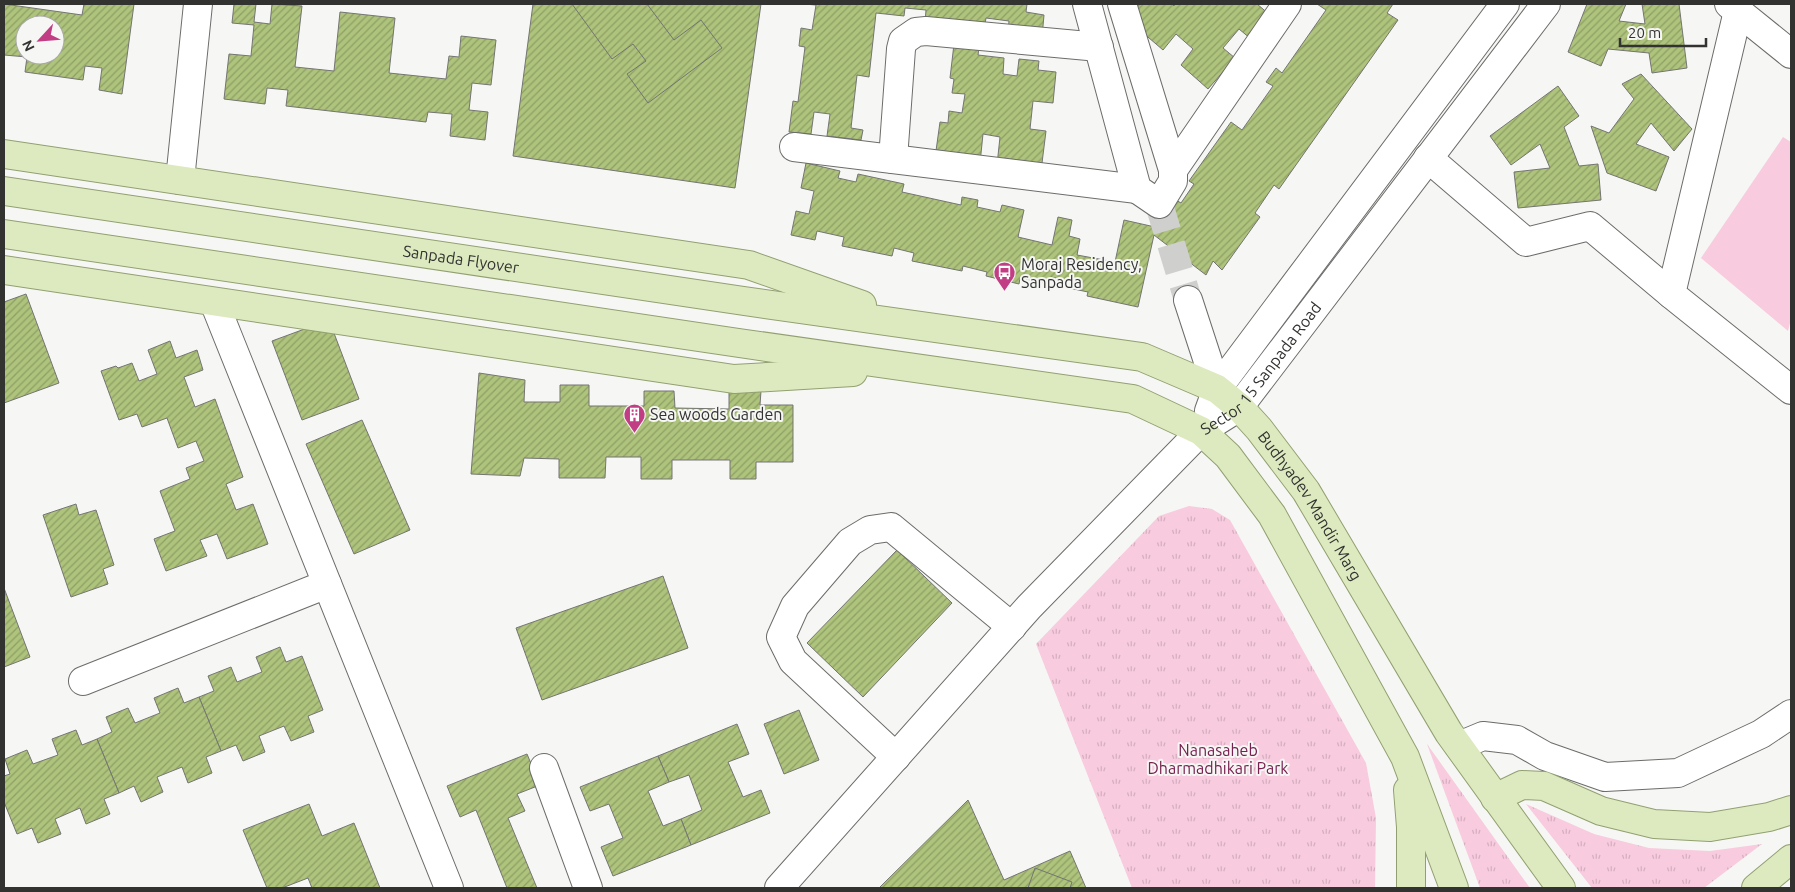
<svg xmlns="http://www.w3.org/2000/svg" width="1795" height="892" viewBox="0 0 1795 892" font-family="Ubuntu,sans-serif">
  <defs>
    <pattern id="grass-tufts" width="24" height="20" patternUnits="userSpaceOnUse" patternTransform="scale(1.25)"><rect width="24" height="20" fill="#f8cbde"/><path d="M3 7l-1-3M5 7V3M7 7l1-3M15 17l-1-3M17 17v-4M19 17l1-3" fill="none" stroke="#d5afbf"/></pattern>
    <pattern id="building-hatch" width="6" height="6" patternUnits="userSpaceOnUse" patternTransform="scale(1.25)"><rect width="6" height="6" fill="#aec37b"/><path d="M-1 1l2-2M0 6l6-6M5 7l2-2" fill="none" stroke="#8e9f65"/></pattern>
  </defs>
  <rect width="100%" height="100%" fill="#f6f7f4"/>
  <g fill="url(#grass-tufts)">
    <polygon points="1189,506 1212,509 1230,520 1366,763 1376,818 1375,888 1132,888 1036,644 1159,516"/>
    <polygon points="1427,744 1530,888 1480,888"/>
    <polygon points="1526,804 1594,834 1649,848 1710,851 1762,844 1704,888 1592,888"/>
  </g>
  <polygon fill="#f8cbde" points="1783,137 1791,142 1791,319 1788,331 1701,258"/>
  <g fill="url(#building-hatch)" stroke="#747572" fill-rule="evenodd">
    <path d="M4,4L82,15L84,4H134L122,94L99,90L102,68L85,66L83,80L25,72L27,57L4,55V59ZM25,25H55V55H25Z"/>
    <polygon points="234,4 256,4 254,22 270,24 272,4 302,6 295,67 334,71 340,12 395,18 389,73 446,79 449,56 459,57 461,36 496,40 491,85 472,83 469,110 488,112 485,140 450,136 452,114 428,112 426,122 286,106 288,90 267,88 265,104 224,99 229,54 251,56 254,25 232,23"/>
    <polygon points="533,4 761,4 735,188 513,156"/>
    <polygon points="572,4 647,4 674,40 701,20 722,48 648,103 627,74 646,61 633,44 612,59"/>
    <polygon points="804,4 1027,4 1026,12 1044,15 1042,37 1008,33 1009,21 986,18 984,30 925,23 926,10 905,8 904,16 876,13 869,77 857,75 851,128 863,130 861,140 827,136 830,114 814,112 811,134 789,132 793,101 798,102 805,47 799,46 801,28 812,30 816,5"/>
    <polygon points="1140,4 1172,4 1174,6 1175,4 1257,4 1270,15 1251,39 1239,29 1223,48 1235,58 1208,89 1181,65 1193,49 1176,34 1163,50 1127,19"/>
    <polygon points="1317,4 1393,4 1387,13 1398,20 1279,189 1274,185 1255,213 1260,217 1222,270 1213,261 1206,275 1154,235 1138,307 1087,296 1088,292 1069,288 1071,281 1051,277 1050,284 1020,278 1019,284 986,276 987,272 963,266 962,271 912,261 914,253 894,248 892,256 842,246 844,237 817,231 815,240 791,235 796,211 809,214 814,191 801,188 806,163 840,171 838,178 856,182 858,174 904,184 902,192 961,205 962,197 978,200 977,207 1000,212 1002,205 1024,210 1018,237 1052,245 1058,217 1072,220 1069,236 1080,239 1077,255 1115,262 1124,220 1155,227 1154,231 1176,200 1181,203 1194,184 1189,181 1231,122 1242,130 1273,86 1266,82 1276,68 1282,73 1326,10"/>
    <polygon points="1587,4 1626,4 1619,21 1645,24 1642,4 1679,4 1687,68 1652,73 1649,53 1608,49 1601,66 1568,52"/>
    <polygon points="954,44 979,47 978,55 1004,58 1003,74 1017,76 1019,59 1039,61 1038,70 1056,72 1053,103 1033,101 1030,129 1046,131 1041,171 997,165 1000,137 983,134 980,163 935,158 940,122 948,123 949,111 962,113 965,94 952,93 954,79 950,78"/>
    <polygon points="1641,74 1692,129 1674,151 1651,123 1636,144 1669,157 1656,191 1607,173 1591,126 1609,133 1634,99 1622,84"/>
    <polygon points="1558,86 1579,116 1564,127 1579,166 1598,164 1601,200 1518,208 1514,172 1550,168 1540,144 1511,165 1490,136"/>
    <polygon points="26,294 59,383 4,403 4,302"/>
    <polygon points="329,320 359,399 302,420 272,341"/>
    <polygon points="170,341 176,358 197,350 203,370 184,377 195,407 215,399 243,477 226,484 236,510 253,504 268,544 227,559 217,534 200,540 207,556 166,571 154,539 175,531 160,491 190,479 186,468 204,461 196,441 178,448 167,418 142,427 137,414 119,420 101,371 116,366 118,368 132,363 139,381 157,374 148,350"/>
    <polygon points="479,373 525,380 524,402 560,402 560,385 589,385 589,406 644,406 644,391 674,391 675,408 729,409 729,391 761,391 760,405 793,405 793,462 756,462 756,479 730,479 730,460 672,460 672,479 641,479 641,457 606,457 605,478 559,478 559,459 524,458 520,476 471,474"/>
    <polygon points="362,420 410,530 354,554 306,444"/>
    <polygon points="76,504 79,515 96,510 114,565 103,569 108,584 71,597 43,515"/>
    <polygon points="897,550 952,603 863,697 807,643"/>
    <polygon points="663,576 688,648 542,700 516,628"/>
    <polygon points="4,588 30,657 4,667"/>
    <polygon points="280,647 286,662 302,656 323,710 308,716 314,732 291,741 284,726 259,736 265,752 243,761 236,745 221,751 199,697 214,691 208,676 231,667 237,682 262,672 256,657"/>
    <polygon points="178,688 184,703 199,697 221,751 206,757 212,773 188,783 182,767 157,777 163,792 141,802 134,786 119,793 97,739 112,732 106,717 128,708 135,723 160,713 154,698"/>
    <polygon points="799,710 819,760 784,774 764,724"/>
    <polygon points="737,724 749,754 728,762 743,797 761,790 770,813 691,845 681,819 702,810 689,775 669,782 658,756"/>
    <polygon points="76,730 82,745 97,739 119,793 104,799 110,814 86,824 80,808 55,819 61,834 38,843 32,828 17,834 4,802 4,776 10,774 5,759 27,750 33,764 58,755 52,739"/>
    <polygon points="527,754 540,785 517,794 525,811 508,818 537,888 507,888 476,810 460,817 447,786"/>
    <polygon points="658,756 669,782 648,791 663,826 681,819 691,845 613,876 601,847 623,838 609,804 590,811 580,787"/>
    <polygon points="968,800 1004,880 1070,851 1086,888 881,888 880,887"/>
    <polygon points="309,804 322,836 354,823 380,888 312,888 308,878 282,888 267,888 243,830"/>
    <polygon points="1035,868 1072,882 1070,888 1028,888"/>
  </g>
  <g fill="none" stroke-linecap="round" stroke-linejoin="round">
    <polyline stroke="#cfd0cd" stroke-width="28" stroke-dasharray="28 14" stroke-linecap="butt" points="1159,204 1188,300"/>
    <defs>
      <g id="minor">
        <polyline points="1087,4 1137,189 1159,204 1173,181 1173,170 1122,4"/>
        <polyline points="1729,4 1791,54"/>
        <polyline points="1738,11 1671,294 1791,390"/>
        <polyline points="794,147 1137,189"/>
        <polyline points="1428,158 1526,242 1590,226 1671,294"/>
        <polyline points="893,159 901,49 903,41 916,32 926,31 1099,47"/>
        <polyline points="1173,170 1287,4"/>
        <polyline points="180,180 198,4"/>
        <polyline points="1188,300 1217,389"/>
        <polyline points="214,302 449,888"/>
        <polyline points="1209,411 1217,389 1505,4"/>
        <polyline points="83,681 327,584"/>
        <polyline points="1459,746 1483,736 1517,740 1545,756 1605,777 1678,773 1761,734 1791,714"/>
        <polyline points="896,757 793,661 781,637 795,606 850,542 870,530 891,527 1012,627"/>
        <polyline points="544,768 588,888"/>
        <path id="s1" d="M779,888L1029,607L1201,431L1239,407L1546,4"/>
      </g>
      <g id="major">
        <polyline points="4,154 749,265 862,305"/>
        <path id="s2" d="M4,191L744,301L1142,357L1217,389L1239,407L1259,429L1306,491L1449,733L1561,888"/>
        <polyline points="4,234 739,343 1133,399 1201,431 1228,456 1272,515 1405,757 1454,888"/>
        <polyline points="4,270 734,379 853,372"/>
        <polyline points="1408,790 1411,827 1411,888"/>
        <polyline points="1495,798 1522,785 1544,786 1601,811 1654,824 1710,827 1769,817 1791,810"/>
        <polyline points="1756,888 1791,859"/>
      </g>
    </defs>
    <use href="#minor" stroke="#6c6d6a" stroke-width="30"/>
    <use href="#major" stroke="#92a071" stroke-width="30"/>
    <use href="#minor" stroke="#fff" stroke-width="28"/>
    <use href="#major" stroke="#dde9bf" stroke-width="28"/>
  </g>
  <defs>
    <symbol id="bus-pin" viewBox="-11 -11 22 30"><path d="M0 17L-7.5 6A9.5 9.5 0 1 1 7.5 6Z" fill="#c23e84" stroke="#f6f7f4"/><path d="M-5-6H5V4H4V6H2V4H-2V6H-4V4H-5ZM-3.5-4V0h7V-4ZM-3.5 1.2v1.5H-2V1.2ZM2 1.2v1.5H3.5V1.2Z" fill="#fff"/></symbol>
    <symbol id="building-pin" viewBox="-11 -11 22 30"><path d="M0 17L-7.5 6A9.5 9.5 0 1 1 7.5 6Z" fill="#c23e84" stroke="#f6f7f4"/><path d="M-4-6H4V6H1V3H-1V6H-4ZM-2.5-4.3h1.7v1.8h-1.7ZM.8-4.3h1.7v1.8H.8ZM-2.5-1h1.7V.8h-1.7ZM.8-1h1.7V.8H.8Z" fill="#fff"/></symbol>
  </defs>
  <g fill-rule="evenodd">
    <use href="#bus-pin" x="992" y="260" width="25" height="34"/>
    <use href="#building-pin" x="622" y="402" width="25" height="34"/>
  </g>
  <g text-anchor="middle" stroke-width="4" stroke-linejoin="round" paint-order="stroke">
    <g font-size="16" fill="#323331" stroke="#f6f7f4">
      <text dy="6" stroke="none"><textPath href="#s2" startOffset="462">Sanpada Flyover</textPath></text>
      <text dy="6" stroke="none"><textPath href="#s1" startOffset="710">Sector 15 Sanpada Road</textPath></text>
      <text dy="6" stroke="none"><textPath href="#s2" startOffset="1382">Budhyadev Mandir Marg</textPath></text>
    </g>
    <g font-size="16" fill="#323331" stroke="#f6f7f4" text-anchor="start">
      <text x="1021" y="270">Moraj Residency,<tspan x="1021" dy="18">Sanpada</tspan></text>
      <text x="650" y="420">Sea woods Garden</text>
    </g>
    <g font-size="16" fill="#782150" stroke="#f6f7f4">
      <text x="1218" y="756">Nanasaheb<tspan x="1218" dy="18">Dharmadhikari Park</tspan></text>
    </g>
  </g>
  <rect width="1795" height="892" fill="none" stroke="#323331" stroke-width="10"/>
  <g transform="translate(40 40) rotate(244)"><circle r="24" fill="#f6f7f4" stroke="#a8a9a6"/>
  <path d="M0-4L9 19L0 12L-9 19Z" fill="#c23e84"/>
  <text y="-8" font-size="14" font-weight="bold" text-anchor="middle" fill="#323331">N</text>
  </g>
  <path d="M1620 38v8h86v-8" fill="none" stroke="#323331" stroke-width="2.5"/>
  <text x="1628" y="38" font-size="15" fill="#323331" stroke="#f6f7f4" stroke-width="4" paint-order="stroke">20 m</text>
</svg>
